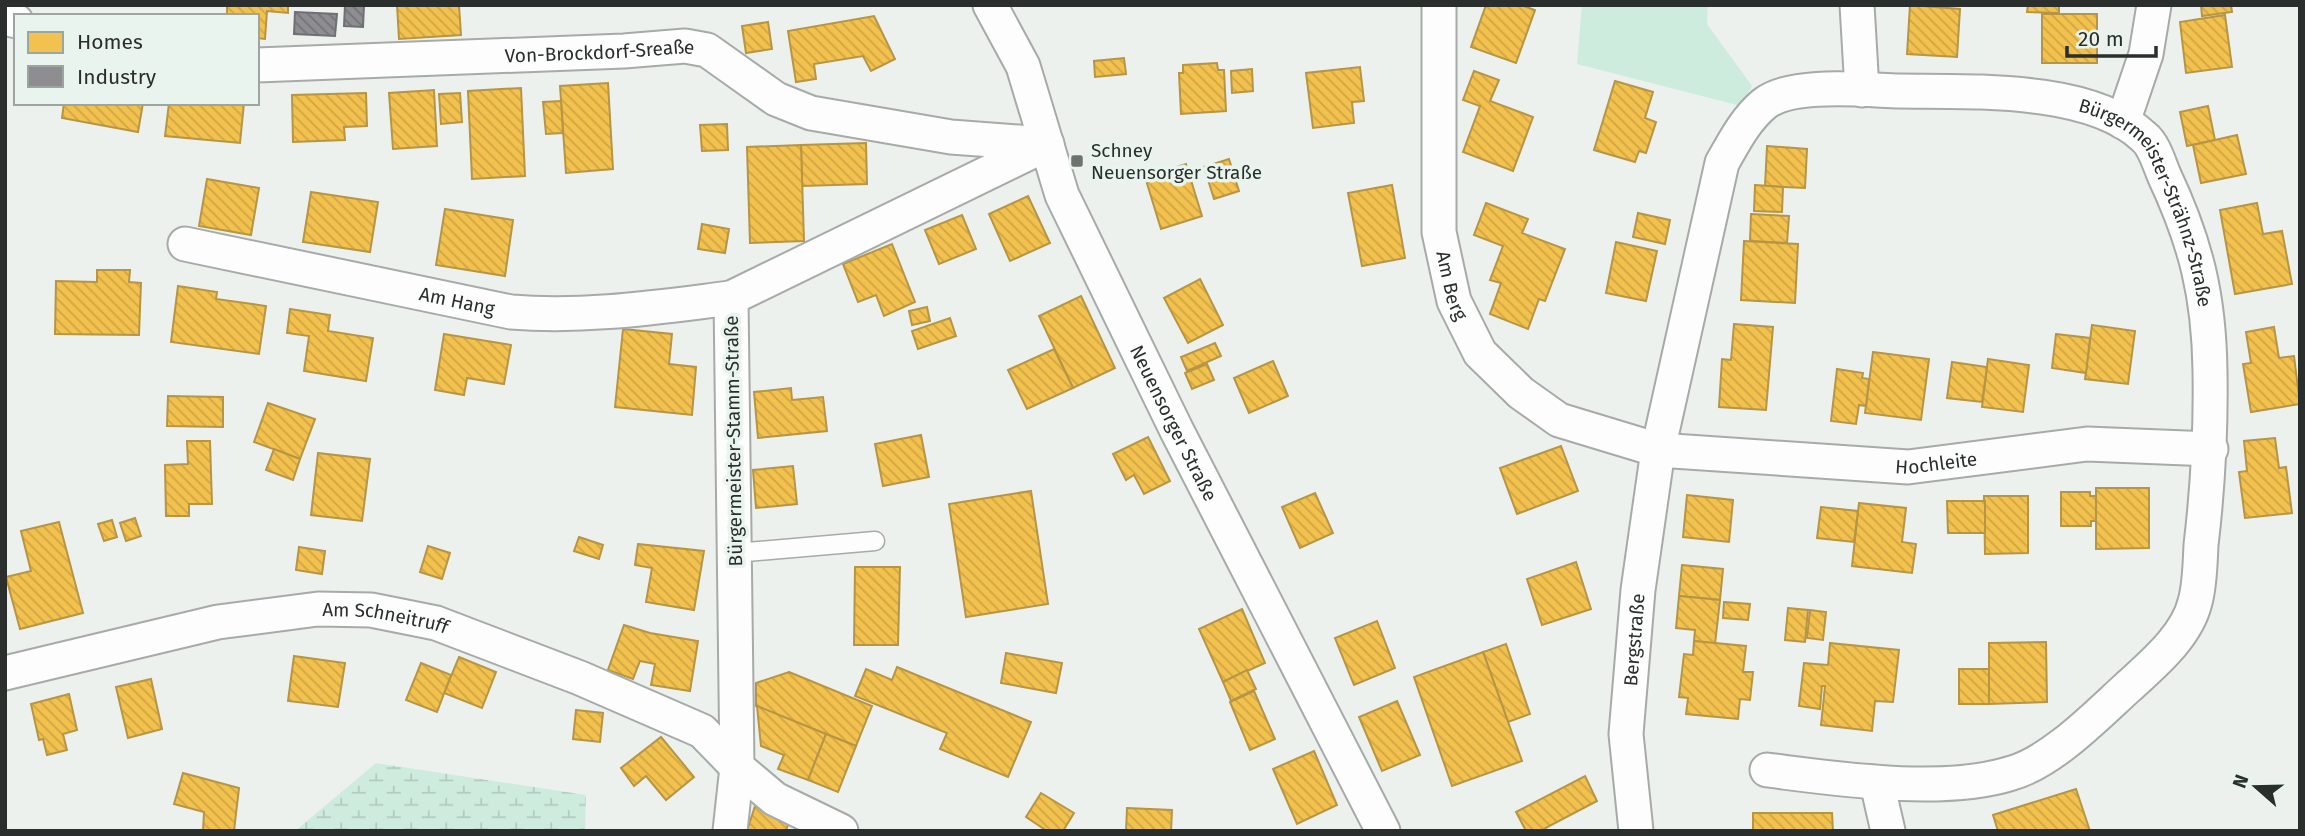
<svg xmlns="http://www.w3.org/2000/svg" width="2305" height="836" viewBox="0 0 2305 836" font-family="'Fira Sans',sans-serif">
  <defs>
    <pattern id="wetland-marsh" width="20" height="14" patternUnits="userSpaceOnUse" patternTransform="scale(1.75)"><rect width="20" height="14" fill="#ceecdd"/><path d="M1 5h8M5 5V1M11 12h8M15 12V8" fill="none" stroke="#b1cbbe"/></pattern>
    <pattern id="homes-back-hatch" width="6" height="6" patternUnits="userSpaceOnUse" patternTransform="scale(1.75)"><rect width="6" height="6" fill="#f2c14e"/><path d="M-1 5l2 2M0 0l6 6M5-1l2 2" fill="none" stroke="#d0a644"/></pattern>
    <pattern id="industry-back-hatch" width="6" height="6" patternUnits="userSpaceOnUse" patternTransform="scale(1.75)"><rect width="6" height="6" fill="#8d8d92"/><path d="M-1 5l2 2M0 0l6 6M5-1l2 2" fill="none" stroke="#737477"/></pattern>
  </defs>
  <rect width="100%" height="100%" fill="#ecf1ee"/>
  <polygon fill="#ceecdd" points="1582,5 1708,5 1707,24 1752,86 1741,106 1577,64"/>
  <polygon fill="url(#wetland-marsh)" points="376,763 586,795 585,831 295,831"/>
  <g fill="url(#homes-back-hatch)" stroke="#b69544" stroke-width="2">
    <polygon points="227,5 288,5 288,13 267,11 265,39 257,38 257,16 227,16"/>
    <polygon points="397,5 459,5 461,35 399,39"/>
    <polygon points="1486,5 1521,5 1535,10 1516,63 1471,47"/>
    <polygon points="1910,5 1960,9 1957,57 1907,54"/>
    <polygon points="2028,5 2059,5 2059,13 2027,12"/>
    <polygon points="2201,5 2231,5 2232,12 2202,16"/>
    <rect x="2042" y="14" width="55" height="49"/>
    <polygon points="2225,15 2232,67 2186,73 2180,22"/>
    <polygon points="874,16 895,59 871,71 863,56 814,64 816,79 796,82 788,31"/>
    <polygon points="768,22 772,49 746,53 742,26"/>
    <polygon points="1124,58 1126,74 1095,77 1094,61"/>
    <polygon points="1217,63 1218,70 1224,70 1226,111 1181,114 1179,73 1183,73 1183,65"/>
    <polygon points="1360,67 1364,101 1352,102 1354,123 1313,128 1306,73"/>
    <polygon points="1252,69 1253,91 1232,93 1231,71"/>
    <polygon points="1474,71 1499,80 1490,101 1533,117 1513,171 1463,152 1480,106 1463,100"/>
    <polygon points="1615,81 1653,92 1645,118 1656,122 1646,153 1639,151 1635,162 1594,150"/>
    <polygon points="608,83 613,169 566,173 560,86"/>
    <polygon points="521,88 525,176 472,179 468,91"/>
    <polygon points="434,90 437,146 393,149 389,93"/>
    <polygon points="366,93 367,126 344,127 345,140 293,142 292,95"/>
    <polygon points="460,93 462,122 441,124 439,94"/>
    <polygon points="561,101 563,133 546,134 543,102"/>
    <polygon points="64,103 143,103 138,132 62,118"/>
    <polygon points="169,103 244,103 240,143 165,136"/>
    <polygon points="2208,106 2215,140 2187,146 2180,112"/>
    <polygon points="727,124 728,150 702,151 700,125"/>
    <polygon points="2237,135 2246,174 2201,183 2193,145"/>
    <polygon points="866,143 867,184 802,186 801,145"/>
    <polygon points="801,145 804,241 750,243 747,147"/>
    <polygon points="1767,146 1807,149 1805,188 1765,186"/>
    <polygon points="1229,159 1239,191 1214,199 1204,167"/>
    <polygon points="1186,164 1202,216 1161,229 1145,177"/>
    <polygon points="207,179 259,188 251,235 199,226"/>
    <polygon points="1392,185 1405,258 1362,266 1348,193"/>
    <polygon points="1755,185 1783,187 1782,212 1754,211"/>
    <polygon points="311,192 378,202 370,252 303,242"/>
    <polygon points="1028,196 1050,243 1010,261 989,214"/>
    <polygon points="1486,203 1528,219 1522,233 1565,249 1545,301 1539,299 1528,329 1490,314 1501,283 1490,280 1503,246 1474,235"/>
    <polygon points="2257,203 2263,234 2282,231 2292,284 2235,294 2220,210"/>
    <polygon points="445,209 513,220 505,276 436,265"/>
    <polygon points="1638,213 1670,220 1665,244 1633,237"/>
    <polygon points="1751,214 1789,216 1787,243 1750,241"/>
    <polygon points="962,215 976,249 939,264 925,230"/>
    <polygon points="702,224 729,229 725,253 698,249"/>
    <polygon points="1744,241 1798,244 1795,303 1741,300"/>
    <polygon points="1616,242 1657,251 1646,301 1606,293"/>
    <polygon points="892,244 915,302 884,316 876,295 858,302 843,264"/>
    <polygon points="97,270 130,270 129,282 141,283 139,335 55,334 56,281 97,282"/>
    <polygon points="1200,279 1223,325 1188,343 1164,298"/>
    <polygon points="178,286 217,292 216,299 266,306 259,354 171,342"/>
    <polygon points="1081,296 1115,368 1073,388 1039,316"/>
    <polygon points="927,307 930,321 912,325 909,311"/>
    <polygon points="290,309 330,315 328,331 373,338 366,381 304,371 309,336 287,333"/>
    <polygon points="950,318 956,336 918,349 912,331"/>
    <polygon points="1734,324 1773,327 1766,410 1719,407 1722,359 1731,360"/>
    <polygon points="2092,325 2135,331 2128,384 2085,379"/>
    <polygon points="2274,327 2279,358 2294,356 2300,404 2251,412 2243,364 2251,363 2246,332"/>
    <polygon points="623,329 672,334 669,364 696,367 692,415 615,407"/>
    <polygon points="444,334 511,345 504,384 467,378 464,395 435,390"/>
    <polygon points="2056,334 2090,338 2086,373 2052,368"/>
    <polygon points="1215,343 1221,356 1187,371 1181,357"/>
    <polygon points="1054,349 1073,388 1027,409 1008,370"/>
    <polygon points="1873,352 1929,359 1921,420 1865,413"/>
    <polygon points="1988,359 2029,365 2023,412 1982,407"/>
    <polygon points="1273,361 1288,396 1249,413 1234,378"/>
    <polygon points="1952,362 1987,367 1982,402 1947,398"/>
    <polygon points="1207,364 1214,380 1192,389 1185,373"/>
    <polygon points="1837,369 1863,373 1862,378 1869,379 1866,406 1859,405 1856,424 1831,421"/>
    <polygon points="791,388 792,400 823,397 827,431 758,438 754,392"/>
    <polygon points="168,396 223,397 223,427 167,426"/>
    <polygon points="268,403 315,419 300,459 254,442"/>
    <polygon points="921,435 929,477 883,486 875,444"/>
    <polygon points="1148,437 1170,481 1144,494 1134,475 1126,480 1113,454"/>
    <polygon points="2275,438 2279,468 2286,467 2292,513 2245,518 2239,472 2247,471 2244,441"/>
    <polygon points="187,441 210,441 212,504 189,504 189,516 166,516 165,465 188,464"/>
    <polygon points="1561,446 1578,491 1517,514 1500,468"/>
    <polygon points="274,449 300,459 293,480 266,470"/>
    <polygon points="318,453 370,459 362,521 311,515"/>
    <polygon points="793,466 797,504 756,508 753,470"/>
    <polygon points="2096,488 2149,488 2149,548 2096,549"/>
    <polygon points="1031,491 1048,604 966,617 949,504"/>
    <polygon points="2061,492 2090,492 2090,496 2096,496 2096,521 2091,521 2091,526 2061,526"/>
    <polygon points="1315,493 1333,533 1300,548 1282,507"/>
    <polygon points="1687,495 1733,500 1729,542 1683,537"/>
    <polygon points="1984,496 2028,496 2028,553 1985,554"/>
    <polygon points="1947,501 1985,501 1985,533 1948,533"/>
    <polygon points="1859,503 1906,508 1902,542 1916,544 1912,573 1852,566"/>
    <polygon points="1821,507 1858,511 1854,542 1817,538"/>
    <polygon points="135,518 141,536 126,541 120,523"/>
    <polygon points="112,520 117,537 104,541 98,524"/>
    <polygon points="59,522 83,613 20,629 6,577 31,571 21,531"/>
    <polygon points="579,537 603,545 599,559 574,551"/>
    <polygon points="638,544 704,551 694,610 646,602 652,568 635,565"/>
    <polygon points="428,546 450,553 442,579 420,572"/>
    <polygon points="299,547 325,551 322,574 296,570"/>
    <polygon points="1576,562 1591,609 1542,625 1527,579"/>
    <polygon points="1682,565 1723,569 1720,600 1679,596"/>
    <polygon points="855,567 900,567 898,645 854,645"/>
    <polygon points="1679,596 1720,600 1715,644 1694,641 1695,630 1676,628"/>
    <polygon points="1724,602 1750,604 1748,620 1723,618"/>
    <polygon points="1788,608 1808,610 1805,642 1785,640"/>
    <polygon points="1242,609 1265,663 1223,682 1199,629"/>
    <polygon points="1810,610 1826,612 1823,640 1807,638"/>
    <polygon points="1377,621 1395,668 1354,685 1335,638"/>
    <polygon points="624,625 650,633 698,641 690,691 651,685 655,664 640,661 633,679 608,670"/>
    <polygon points="1694,641 1746,646 1743,672 1753,672 1750,700 1740,699 1738,719 1686,714 1688,698 1679,697 1684,654 1693,655"/>
    <polygon points="2046,642 2047,702 1989,704 1989,643"/>
    <polygon points="1830,643 1899,650 1893,702 1875,701 1872,731 1821,725 1825,686 1822,686 1820,709 1799,706 1804,663 1828,665"/>
    <polygon points="1506,644 1530,714 1508,722 1483,652"/>
    <polygon points="1483,652 1522,761 1452,786 1414,677"/>
    <polygon points="1006,653 1062,663 1056,693 1001,683"/>
    <polygon points="294,656 345,663 338,707 288,701"/>
    <polygon points="459,657 496,672 482,708 444,693"/>
    <polygon points="421,663 451,675 437,712 406,700"/>
    <polygon points="897,667 1031,722 1008,777 940,749 947,733 855,696 866,669 892,680"/>
    <rect x="1959" y="669" width="30" height="35"/>
    <polygon points="1247,670 1256,689 1231,701 1223,682"/>
    <polygon points="789,672 872,706 856,746 756,706 756,683"/>
    <polygon points="151,679 162,729 128,738 116,687"/>
    <polygon points="1254,691 1275,739 1250,750 1230,702"/>
    <polygon points="69,694 77,730 63,734 67,750 47,755 43,739 39,740 31,704"/>
    <polygon points="1397,701 1420,755 1382,771 1359,717"/>
    <polygon points="757,706 826,734 808,780 778,769 784,755 761,746"/>
    <polygon points="576,710 603,713 600,742 573,739"/>
    <polygon points="826,734 856,746 838,792 808,780"/>
    <polygon points="661,737 694,777 666,800 646,776 634,786 621,768"/>
    <polygon points="1314,751 1337,805 1297,824 1273,769"/>
    <polygon points="183,773 239,788 234,831 203,831 204,812 174,804"/>
    <polygon points="1585,776 1597,801 1540,831 1526,831 1516,812"/>
    <polygon points="2076,789 2090,831 1998,831 1993,815"/>
    <polygon points="1041,793 1074,813 1063,831 1047,831 1026,817"/>
    <polygon points="755,806 790,818 786,831 747,831"/>
    <polygon points="1127,808 1172,810 1171,831 1126,831"/>
    <polygon points="1753,813 1832,813 1833,831 1753,831"/>
  </g>
  <g fill="url(#industry-back-hatch)" stroke="#6f7073" stroke-width="2">
    <polygon points="345,5 364,5 363,27 344,26"/>
    <polygon points="295,12 337,14 335,36 294,34"/>
  </g>
  <g fill="none" stroke-linecap="round" stroke-linejoin="round">
    <defs>
      <polyline id="service" points="735,553 875,541"/>
      <g id="minor">
        <path id="s1" d="M990,5L1023,66L1062,195L1177,431L1383,831"/>
        <path id="s2" d="M1439,5V232L1454,301L1480,353L1521,393L1559,420L1658,450L1908,467L2087,444L2211,449"/>
        <polyline points="1857,5 1862,90"/>
        <polyline points="5,18 16,21"/>
        <path id="s3" d="M257,65L624,51L685,46L707,50L776,99L811,113L951,137L1045,144"/>
        <polyline points="2123,122 2146,54 2154,5"/>
        <path id="s4" d="M185,244L511,312C586,318 657,307 731,298"/>
        <path id="s5" d="M5,673L218,622L318,609L371,610L436,623L580,678L702,731L737,767L775,799L841,831"/>
        <polyline points="1877,783 1888,831"/>
        <polyline points="730,831 737,767 731,298 1047,144"/>
        <path id="s6" d="M1636,831L1626,734L1638,590L1658,450L1722,163C1734,142 1745,120 1764,104C1791,82 1865,90 1899,91C1969,92 2090,86 2144,137C2154,145 2159,163 2164,175C2196,243 2209,296 2210,371C2211,430 2208,486 2201,545C2200,563 2200,585 2195,602C2187,636 2153,664 2128,687C2097,715 2053,761 2012,773C1943,795 1839,779 1767,770"/>
      </g>
    </defs>
    <use href="#service" stroke="#a6aaa8" stroke-width="21"/>
    <use href="#minor" stroke="#a6aaa8" stroke-width="37"/>
    <use href="#service" stroke="#fcfdfc" stroke-width="18"/>
    <use href="#minor" stroke="#fcfdfc" stroke-width="33"/>
  </g>
  <rect fill="#6e7270" stroke="#e9f4ee" stroke-width="2.5" x="1070" y="154" width="14" height="14" rx="3.5"/>
  <g text-anchor="middle" stroke-width="7" stroke-linejoin="round" paint-order="stroke">
    <g font-size="19" fill="#2a2e2c" stroke="#e9f4ee">
      <text dy="7" stroke="none"><textPath href="#s3" startOffset="343">Von-Brockdorf-Sreaße</textPath></text>
      <text dy="7" stroke="none"><textPath href="#s6" startOffset="1197">Bürgermeister-Strähnz-Straße</textPath></text>
      <text dy="7" stroke="none"><textPath href="#s2" startOffset="282">Am Berg</textPath></text>
      <text dy="7" stroke="none"><textPath href="#s4" startOffset="278">Am Hang</textPath></text>
      <text dy="7" stroke="none"><textPath href="#s1" startOffset="458">Neuensorger Straße</textPath></text>
      <text transform="translate(733 441) rotate(-91)" y="7">Bürgermeister-Stamm-Straße</text>
      <text dy="7" stroke="none"><textPath href="#s2" startOffset="842">Hochleite</textPath></text>
      <text dy="7" stroke="none"><textPath href="#s5" startOffset="388">Am Schneitruff</textPath></text>
      <text dy="7" stroke="none"><textPath href="#s6" startOffset="192">Bergstraße</textPath></text>
    </g>
    <g font-size="19" fill="#2a2e2c" stroke="#e9f4ee" text-anchor="start">
      <text x="1091" y="157">Schney<tspan x="1091" dy="22">Neuensorger Straße</tspan></text>
    </g>
  </g>
  <rect width="2305" height="836" fill="none" stroke="#2a2e2c" stroke-width="14"/>
  <rect x="14" y="14" width="245" height="91" fill="#e9f4ee" stroke="#9da5a0" stroke-width="2"/>
  <rect x="28" y="32" width="35" height="21" fill="#f2c14e" stroke="#9da5a0" stroke-width="2"/>
  <text x="77" y="49" font-size="21" fill="#2a2e2c">Homes</text>
  <rect x="28" y="66" width="35" height="21" fill="#8d8d92" stroke="#9da5a0" stroke-width="2"/>
  <text x="77" y="84" font-size="21" fill="#2a2e2c">Industry</text>
  <g transform="translate(2256 787) rotate(290)" stroke="#e9f4ee" stroke-width="5" paint-order="stroke">
  <path d="M0-5L12 26L0 18L-12 26Z" fill="#2a2e2c"/>
  <text y="-10" font-size="19" font-weight="bold" text-anchor="middle" fill="#2a2e2c">N</text>
  </g>
  <path d="M2067 46v10h89v-10" fill="none" stroke="#2a2e2c" stroke-width="3.5"/>
  <text x="2078" y="46" font-size="21" fill="#2a2e2c" stroke="#e9f4ee" stroke-width="5" paint-order="stroke">20 m</text>
</svg>
